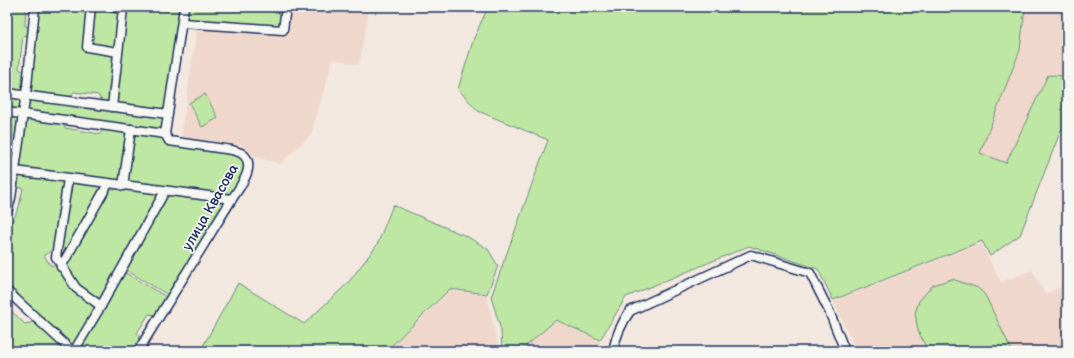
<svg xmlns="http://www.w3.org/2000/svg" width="1074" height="358" viewBox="0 0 1074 358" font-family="'Balsamiq Sans',sans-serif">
  <rect width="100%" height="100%" fill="#f3e8e0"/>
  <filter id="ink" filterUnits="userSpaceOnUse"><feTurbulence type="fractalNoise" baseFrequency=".025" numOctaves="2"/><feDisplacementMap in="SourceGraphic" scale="8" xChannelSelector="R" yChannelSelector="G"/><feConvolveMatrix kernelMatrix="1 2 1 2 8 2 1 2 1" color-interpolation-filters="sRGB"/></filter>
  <g filter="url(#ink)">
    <g fill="#efd8cb">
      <polygon points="309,7 370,7 359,65 333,59 311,135 280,164 257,157 241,145 181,137 197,27 286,35 291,10 308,12"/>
      <polygon points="1025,7 1067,7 1067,76 1048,75 1006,164 980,153 1020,50"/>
      <polygon points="981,243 1001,282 1032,270 1045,294 1067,284 1067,351 857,351 833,301"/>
      <polygon points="451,290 487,295 499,351 387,351"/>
      <polygon points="556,321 600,341 599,351 521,351"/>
    </g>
    <g fill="#bee7a3" stroke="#6c8b80">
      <polygon points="7,7 26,7 25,26 32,28 31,34 23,36 19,69 28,74 25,94 9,92 7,89 8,40 7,40"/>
      <polygon points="36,7 90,7 86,49 117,53 111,105 104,105 98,95 74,92 68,100 28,94"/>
      <polygon points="117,7 181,7 166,113 113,106 125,8"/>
      <polygon points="185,7 284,7 282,27 184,21"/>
      <polygon points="488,7 1025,7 1020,50 980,153 1006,163 1048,75 1067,76 1067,128 1061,130 1020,235 990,256 982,241 833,300 818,269 749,246 626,297 600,340 556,320 520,351 502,351 501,330 491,297 548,140 478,111 458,89 474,38"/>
      <polygon points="97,9 119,12 120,14 116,46 113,47 93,43 90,40 94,11"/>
      <polygon points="7,94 24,97 22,113 7,111"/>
      <polygon points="205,94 218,118 202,127 189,103"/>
      <polygon points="27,97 166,115 164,132 25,113"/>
      <polygon points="9,115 21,117 15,164 7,163 7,151 10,134 7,134 7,121"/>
      <polygon points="25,117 63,122 65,128 100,134 105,128 128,131 121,183 18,170"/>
      <polygon points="133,131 164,135 168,143 231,152 245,159 244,175 230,197 125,184"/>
      <polygon points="17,173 66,180 55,249 44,255 50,265 59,266 99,306 73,350 7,289 7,222 12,222 19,207 23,188 15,187"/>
      <polygon points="70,181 104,185 65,254 60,253"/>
      <polygon points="110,186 162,193 100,303 77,287 64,266"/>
      <polygon points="166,193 228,201 170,296 124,269"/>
      <polygon points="393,205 468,237 488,249 498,266 487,294 450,289 386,351 206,351 203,346 238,283 304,324 348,283 377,245"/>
      <polygon points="122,271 168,298 157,315 149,314 137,333 142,340 135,351 76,351"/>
      <polygon points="952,279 978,288 985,295 1012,351 928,351 918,331 915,313 919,301 933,285"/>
      <polygon points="7,307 25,324 38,321 69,351 7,351"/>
    </g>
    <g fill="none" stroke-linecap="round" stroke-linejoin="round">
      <defs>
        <g id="street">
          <polyline points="91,7 87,47 118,52"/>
          <polyline points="110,7 123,9 112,107"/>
          <polyline points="182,23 283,30 286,7"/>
          <polyline points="7,93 168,114"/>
          <polyline points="7,112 165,134"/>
          <polyline points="15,171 232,199"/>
          <polyline points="68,179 56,257 76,288 101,306"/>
          <polyline points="123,186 131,129"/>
          <polyline points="7,212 11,198 27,86 35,7"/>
          <polyline points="61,267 108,184"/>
          <polyline points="7,291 72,351"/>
          <polyline points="74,351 101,306 165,191"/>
          <path d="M138,351L232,199C239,188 259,164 241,153C239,152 235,151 232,150L169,141L165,134L184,7"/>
          <path d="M613,351C616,335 621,324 630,311L751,255L810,273L829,311L845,351"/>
        </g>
      </defs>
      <use href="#street" stroke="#1b2f5e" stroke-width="11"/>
      <use href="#street" stroke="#f6f6f2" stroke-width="8"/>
    </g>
  </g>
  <g text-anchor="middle" stroke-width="3.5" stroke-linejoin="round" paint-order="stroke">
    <g font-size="14" fill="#1b2f5e" stroke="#f6f6f2">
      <text transform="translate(210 207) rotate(-60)" y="5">улица Квасова</text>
    </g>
  </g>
  <rect width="1074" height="358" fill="none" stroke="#f6f6f2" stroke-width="24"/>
  <rect x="12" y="12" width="1050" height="334" fill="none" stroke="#1b2f5e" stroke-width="1.5" filter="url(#ink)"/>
</svg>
